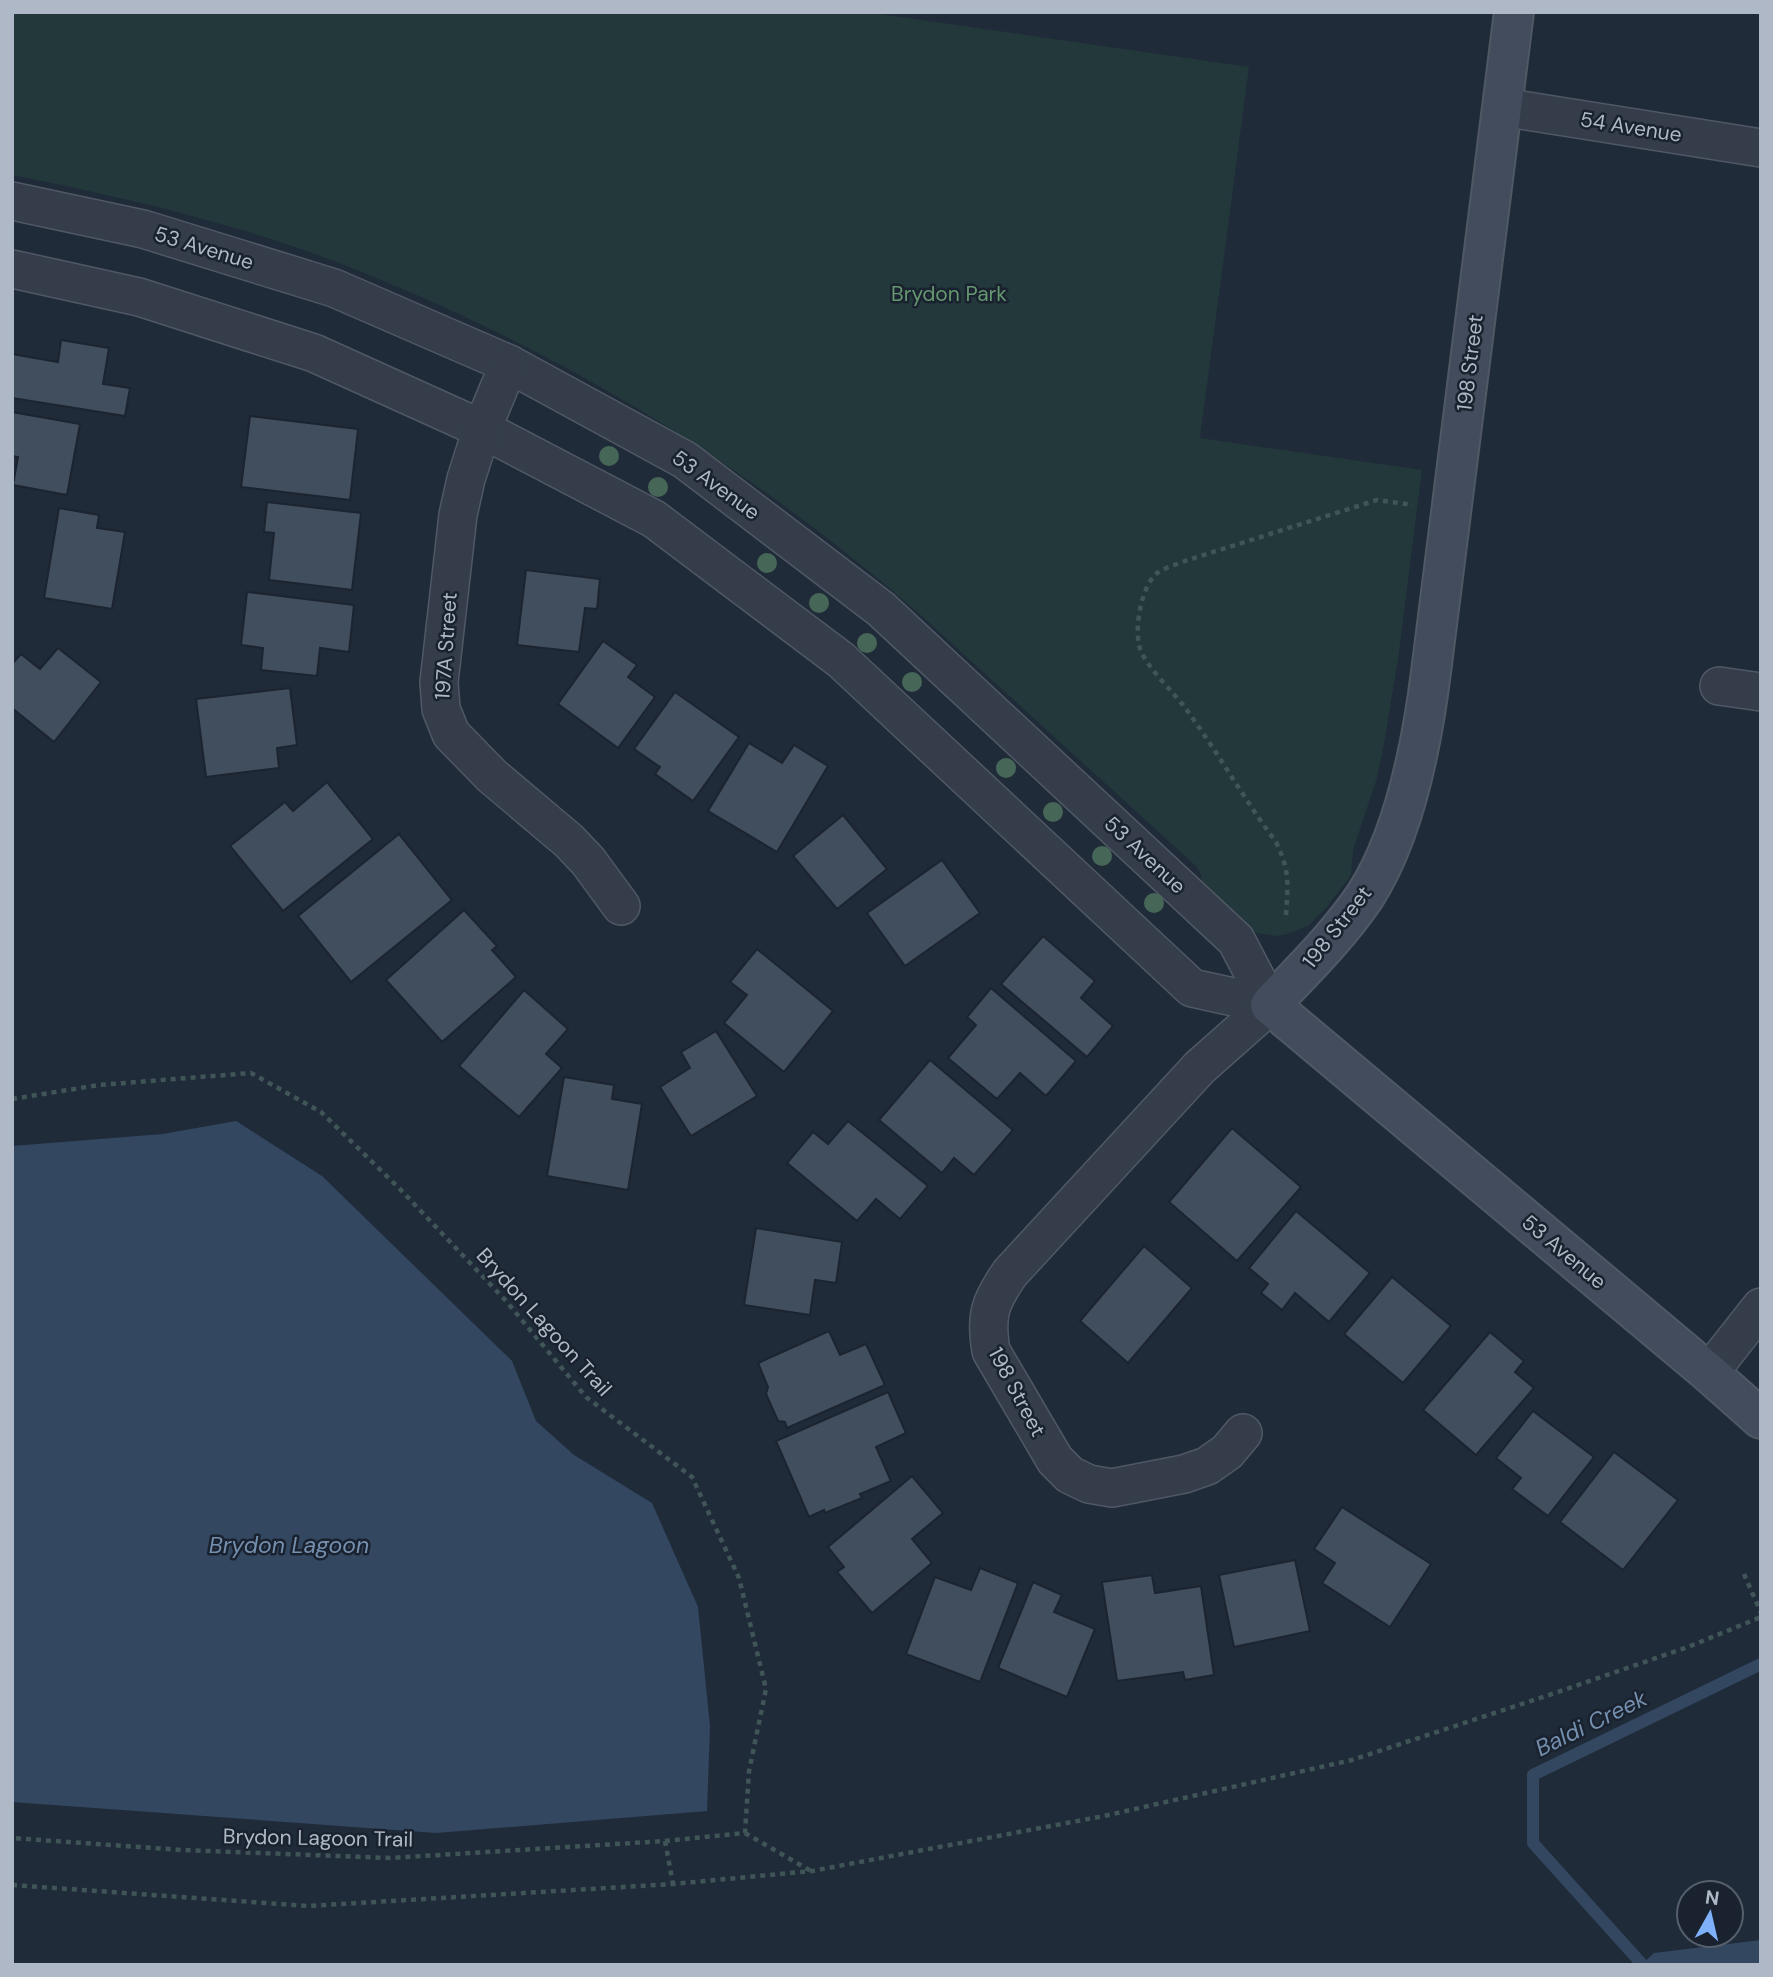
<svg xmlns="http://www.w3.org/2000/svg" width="1773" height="1977" viewBox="0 0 1773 1977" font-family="'DM Sans',sans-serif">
  <rect width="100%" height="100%" fill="#202b39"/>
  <path fill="#22383a" d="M12,12H866L1249,67L1200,438L1422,470L1398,659L1384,744L1377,778L1353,850L1351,875L1326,908L1309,925L1288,934L1277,936L1257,933L1246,929L1202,889L1201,875L1197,867L915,610C763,479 605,378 421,297C362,271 301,247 238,229C164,207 89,190 12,175Z"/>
  <g fill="#334761">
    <polygon points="236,1121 322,1176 512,1361 536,1421 574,1455 652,1503 698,1607 710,1726 707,1811 436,1833 12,1802 12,1146 163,1134"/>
    <polygon points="1761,1940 1761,1965 1641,1965 1654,1953"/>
  </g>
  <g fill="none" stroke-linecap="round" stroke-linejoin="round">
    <polyline stroke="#334761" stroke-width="12" points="1641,1963 1533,1843 1533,1775 1761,1664"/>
  </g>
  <g fill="#414e5e" stroke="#1b2430" stroke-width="2">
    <polygon points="61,340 109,348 103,384 130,388 125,416 12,398 12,354 58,362"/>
    <polygon points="12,412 80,424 67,495 13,485 18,457 12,456"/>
    <polygon points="250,416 358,429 350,500 241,487"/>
    <polygon points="267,502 361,513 352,590 269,580 274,533 264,532"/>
    <polygon points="59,508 99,515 97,528 125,532 112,609 44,598"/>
    <polygon points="526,570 600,579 597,609 585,608 579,652 517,645"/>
    <polygon points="247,592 354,605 349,652 320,648 317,676 261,670 263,648 241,645"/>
    <polygon points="603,641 637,665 628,677 655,697 618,748 558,704"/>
    <polygon points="58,648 101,682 54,742 12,708 12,664 21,654 40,669"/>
    <polygon points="290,688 297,745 277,748 279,768 206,777 196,699"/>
    <polygon points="675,692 739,737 693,801 655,774 660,767 634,749"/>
    <polygon points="749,743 782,763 794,745 828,766 777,852 708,811"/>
    <polygon points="327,782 373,839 283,911 230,846 285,802 293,811"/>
    <polygon points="843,815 887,869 837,909 793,856"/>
    <polygon points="399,834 452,900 351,982 298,916"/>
    <polygon points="942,860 980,913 905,966 867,913"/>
    <polygon points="464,910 497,946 492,950 516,977 442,1042 386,980"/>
    <polygon points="1043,936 1095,981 1081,998 1113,1026 1087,1057 1001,984"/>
    <polygon points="757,949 833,1011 784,1072 724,1023 747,995 730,982"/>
    <polygon points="991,988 1076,1061 1046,1096 1020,1073 997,1099 948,1058 976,1025 967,1017"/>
    <polygon points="524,990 568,1029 546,1054 562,1068 519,1117 459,1066"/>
    <polygon points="716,1031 757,1096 691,1136 660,1087 690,1068 681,1052"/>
    <polygon points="930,1060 1013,1130 974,1175 954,1158 942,1173 879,1120"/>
    <polygon points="564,1077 614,1085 612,1099 642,1104 628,1190 547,1176"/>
    <polygon points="848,1121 928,1186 900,1219 876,1199 857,1221 787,1163 813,1132 828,1144"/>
    <polygon points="1232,1128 1301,1187 1237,1261 1169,1202"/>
    <polygon points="1296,1211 1370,1273 1329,1322 1295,1293 1282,1310 1261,1293 1268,1284 1249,1268"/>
    <polygon points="756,1228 842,1242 836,1283 815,1280 810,1315 744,1305"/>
    <polygon points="1144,1246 1192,1288 1128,1363 1080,1321"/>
    <polygon points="1392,1277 1451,1326 1403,1383 1344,1334"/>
    <polygon points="829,1331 840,1355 866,1344 885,1385 787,1428 785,1422 778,1421 766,1394 768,1387 758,1363"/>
    <polygon points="1490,1332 1524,1361 1515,1372 1534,1388 1476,1455 1423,1410"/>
    <polygon points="888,1392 906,1433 876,1447 891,1481 860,1494 862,1498 825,1513 824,1510 809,1517 776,1441"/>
    <polygon points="1533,1411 1594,1457 1548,1516 1512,1489 1521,1478 1496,1458"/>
    <polygon points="1614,1452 1678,1500 1623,1570 1560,1522"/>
    <polygon points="912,1476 943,1513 912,1539 932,1563 872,1613 837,1572 844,1567 828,1547"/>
    <polygon points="1342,1507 1431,1564 1390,1627 1322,1583 1335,1563 1314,1549"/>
    <polygon points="1295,1560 1310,1631 1234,1647 1219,1575"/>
    <polygon points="980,1568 1018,1583 980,1682 906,1654 935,1577 971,1590"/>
    <polygon points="1152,1575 1155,1593 1201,1586 1214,1675 1185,1680 1183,1672 1117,1681 1102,1582"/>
    <polygon points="1033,1582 1062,1595 1054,1612 1095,1629 1067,1697 998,1668"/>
  </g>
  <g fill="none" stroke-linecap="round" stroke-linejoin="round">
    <defs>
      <g id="street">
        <polyline points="1502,107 1761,148"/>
        <polyline points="12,201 143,229 334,288 509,364 685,460 881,609 1236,940 1270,1005"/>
        <polyline points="12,269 139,297 314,353 482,429 654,519 841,660 1192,988 1270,1005"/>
        <polyline points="509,364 482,429 466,479 458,515 439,682 441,709 451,734 492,776 569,841 588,861 621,906"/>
        <polyline points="1719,686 1761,692"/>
        <polyline points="1709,1373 1761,1307"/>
        <path d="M1243,1433L1227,1452L1207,1466L1184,1474L1112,1488L1089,1484L1070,1475L1055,1460L991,1351C985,1315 990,1302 1010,1273L1200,1067L1270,1005"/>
      </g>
      <path id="secondary" d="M1514,12L1431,672C1422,744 1405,834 1365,896C1338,936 1303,970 1270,1005L1709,1373L1761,1419"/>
    </defs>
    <use href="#street" stroke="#4f5864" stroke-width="40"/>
    <use href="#secondary" stroke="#4f5864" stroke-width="42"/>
    <g stroke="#405557" stroke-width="4.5" stroke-dasharray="5 5" stroke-linecap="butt">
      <path d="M1286,915C1288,884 1290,871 1276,842C1243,798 1216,749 1183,705C1171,690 1142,662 1139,645C1135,626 1141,588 1156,574C1163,568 1176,565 1185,561L1377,500L1413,505"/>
      <polyline points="12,1099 99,1085 251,1073 321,1112 399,1188 506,1301 586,1397 692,1477 739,1578 766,1689 749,1771 745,1833 665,1841 390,1858 182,1850 12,1838"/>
      <polyline points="1744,1574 1761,1613"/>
      <polyline points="745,1833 811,1871"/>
      <polyline points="665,1841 673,1884"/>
      <polyline points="12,1885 308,1906 673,1884 812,1871 1104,1816 1352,1760 1552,1694 1688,1647 1761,1617"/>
    </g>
    <use href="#street" stroke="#343d49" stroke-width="37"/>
    <use href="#secondary" stroke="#424c5d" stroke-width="38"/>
  </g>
  <g fill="#466657">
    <circle cx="609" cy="456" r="10"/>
    <circle cx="658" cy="487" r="10"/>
    <circle cx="767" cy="563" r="10"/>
    <circle cx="819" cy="603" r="10"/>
    <circle cx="867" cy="643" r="10"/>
    <circle cx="912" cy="682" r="10"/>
    <circle cx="1006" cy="768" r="10"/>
    <circle cx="1053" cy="812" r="10"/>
    <circle cx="1102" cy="856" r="10"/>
    <circle cx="1154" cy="903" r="10"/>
  </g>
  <g text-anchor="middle" stroke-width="5" stroke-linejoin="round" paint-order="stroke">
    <g font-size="21" fill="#afb8c6" stroke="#19222e">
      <text transform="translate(1631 127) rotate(9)" y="7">54 Avenue</text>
      <text transform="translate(204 248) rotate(17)" y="7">53 Avenue</text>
      <text transform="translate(1470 363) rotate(-83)" y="7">198 Street</text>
      <text transform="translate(716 485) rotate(36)" y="7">53 Avenue</text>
      <text transform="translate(446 646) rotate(-86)" y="7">197A Street</text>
      <text transform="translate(1145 855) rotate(43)" y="7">53 Avenue</text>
      <text transform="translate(1337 927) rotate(-52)" y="7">198 Street</text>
      <text transform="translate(1564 1252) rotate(40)" y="7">53 Avenue</text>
      <text transform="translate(544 1322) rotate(48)" y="7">Brydon Lagoon Trail</text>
      <text transform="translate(1017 1392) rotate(62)" y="7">198 Street</text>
      <text transform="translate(318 1838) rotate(1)" y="7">Brydon Lagoon Trail</text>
    </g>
    <g font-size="21" fill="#659770" stroke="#19222e">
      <text x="949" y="301">Brydon Park</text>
    </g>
    <g font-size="23" font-style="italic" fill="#758faf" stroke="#19222e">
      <text x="289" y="1553">Brydon Lagoon</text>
      <text transform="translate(1591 1723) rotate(-26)" y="8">Baldi Creek</text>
    </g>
  </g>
  <rect width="1773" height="1977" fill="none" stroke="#afb8c6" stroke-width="28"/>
  <g transform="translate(1710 1914) rotate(8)"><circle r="33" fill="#19222e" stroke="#555e6b" stroke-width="2"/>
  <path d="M0-5L12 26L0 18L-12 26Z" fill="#7fb1fa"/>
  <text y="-10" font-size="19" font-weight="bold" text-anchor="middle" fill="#afb8c6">N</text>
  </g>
</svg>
